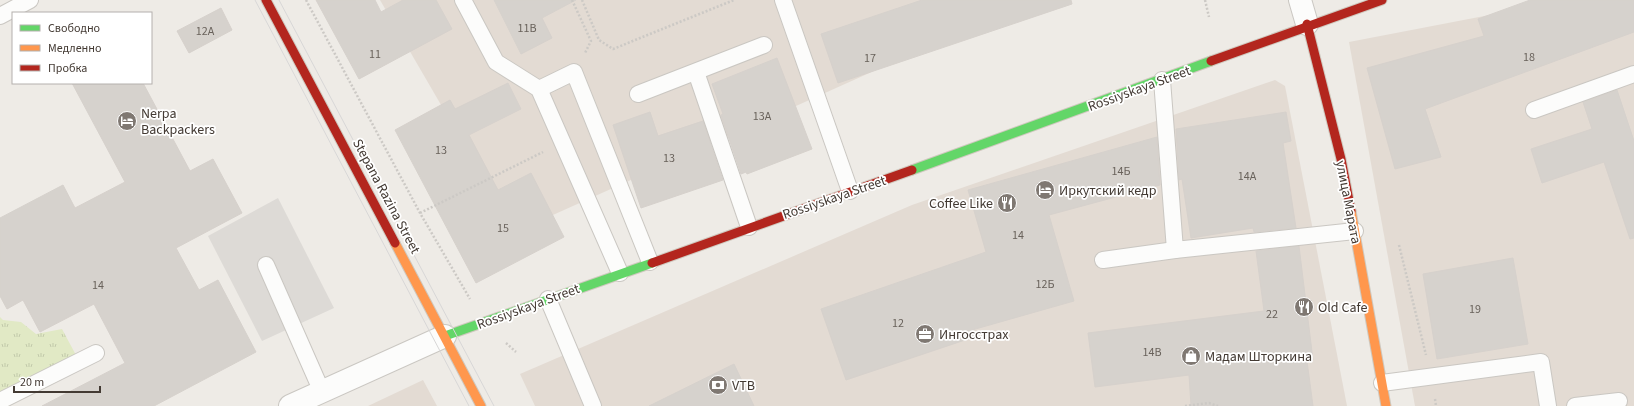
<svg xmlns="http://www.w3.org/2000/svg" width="1634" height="406" viewBox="0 0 1634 406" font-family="'Source Sans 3',sans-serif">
  <defs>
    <pattern id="grass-tufts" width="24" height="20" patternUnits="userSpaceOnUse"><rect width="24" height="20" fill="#e1e9c5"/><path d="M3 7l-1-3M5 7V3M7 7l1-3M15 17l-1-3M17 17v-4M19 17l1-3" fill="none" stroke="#c2c9aa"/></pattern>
  </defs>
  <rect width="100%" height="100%" fill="#eeebe6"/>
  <g fill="#e3dbd3">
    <polygon points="380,0 1032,0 515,232"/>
    <polygon points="1568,0 1634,0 1634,406 1415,406 1349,42"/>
    <polygon points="1275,80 1285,86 1347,406 535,406 520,374 912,205"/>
    <polygon points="423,380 437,406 368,406"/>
  </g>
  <polygon fill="url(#grass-tufts)" points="0,317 3,320 21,322 36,334 62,329 77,357 0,395"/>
  <polygon fill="#dddad6" points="278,198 334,308 262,341 208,236"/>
  <g fill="#d6d2cd" stroke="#d6d1cc">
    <polygon points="316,0 375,0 381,12 403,0 436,0 452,29 359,79"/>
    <polygon points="494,0 576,0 542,18 552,38 521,54"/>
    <polygon points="922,0 1071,0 1072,4 838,83 821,34"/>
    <polygon points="1530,0 1634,0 1634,32 1425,109 1441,157 1395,169 1367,68 1484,36 1478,19"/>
    <polygon points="221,8 232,30 189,53 177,31"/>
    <polygon points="777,58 812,149 747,174 746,172 741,174 721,115 723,114 712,84"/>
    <polygon points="72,83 143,83 190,171 213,159 242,213 176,248 199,290 218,280 256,352 154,406 42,406 125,363 94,304 40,332 23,300 7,309 0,296 0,218 63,185 75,208 125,182"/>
    <polygon points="508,83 521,109 469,135 498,190 531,173 564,237 476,283 395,130 450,100 455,109"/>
    <polygon points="1617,90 1634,141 1634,238 1630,239 1604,162 1542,183 1531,149 1592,129 1583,102"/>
    <polygon points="650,112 658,136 703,121 723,180 641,208 613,125"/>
    <polygon points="1286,112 1291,141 1283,143 1296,228 1254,232 1253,228 1191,238 1182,179 1179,180 1176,129"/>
    <polygon points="1157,137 1160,185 1049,215 1074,301 972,330 974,337 846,380 821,309 986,252 968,190"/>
    <polygon points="1299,246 1313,360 1307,361 1313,406 1191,406 1189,375 1095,387 1088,333 1264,311 1256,251"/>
    <polygon points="1513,258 1528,344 1437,359 1423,274"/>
    <polygon points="734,364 754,406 649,406"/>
  </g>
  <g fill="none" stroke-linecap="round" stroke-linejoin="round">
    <defs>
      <g id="lane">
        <polyline points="463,0 496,62 539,89 620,273"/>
        <polyline points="783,0 850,191"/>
        <polyline points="0,16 30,0"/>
        <polyline points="696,72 749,227"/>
        <polyline points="1162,80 1175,250 1355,231"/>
        <polyline points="539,89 574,72 650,262"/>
        <polyline points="638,94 764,45"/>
        <polyline points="1534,110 1634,74"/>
        <polyline points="1103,260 1175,250"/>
        <polyline points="266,265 322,392"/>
        <polyline points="548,299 593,406"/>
        <polyline points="1382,383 1541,362 1548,406"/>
        <polyline points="0,401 96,353"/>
        <polyline points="1575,406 1619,401"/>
      </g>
      <g id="street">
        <polyline points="1300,0 1307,24"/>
        <polyline points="290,406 445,336"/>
      </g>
      <g id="fast">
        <polyline points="912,170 1211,61"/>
        <polyline points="445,336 652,263"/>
      </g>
      <g id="slow">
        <polyline points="1351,211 1386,406"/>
        <polyline points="395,243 481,406"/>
      </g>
      <g id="jam">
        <polyline points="266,0 395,243"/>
        <polyline points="1307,24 1341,159 1351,211"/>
        <polyline points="1211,61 1382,0"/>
        <polyline points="652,263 912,170"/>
      </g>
    </defs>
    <use href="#lane" stroke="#cac7c2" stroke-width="18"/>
    <use href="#street" stroke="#cac7c2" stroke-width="24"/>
    <use href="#fast" stroke="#cfc8be" stroke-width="11"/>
    <use href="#slow" stroke="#cfc8be" stroke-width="11"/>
    <use href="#jam" stroke="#cfc8be" stroke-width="11"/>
    <g stroke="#ccc9c5" stroke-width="2.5" stroke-dasharray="2 2" stroke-linecap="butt">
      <polyline points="306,0 420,213 470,299"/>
      <polyline points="572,0 591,41 585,53"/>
      <polyline points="582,0 599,40 613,49 734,0"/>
      <polyline points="1205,0 1209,17"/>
      <polyline points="420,213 543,152"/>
      <polyline points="1399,245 1426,355"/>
      <polyline points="506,343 516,352"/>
      <polyline points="1435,399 1436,406"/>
      <polyline points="1185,406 1209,403 1218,406"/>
    </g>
    <use href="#lane" stroke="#fcfcfb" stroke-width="16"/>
    <use href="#street" stroke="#fcfcfb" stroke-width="22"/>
    <use href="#fast" stroke="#63d668" stroke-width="9"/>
    <use href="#slow" stroke="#ff974d" stroke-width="9"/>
    <use href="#jam" stroke="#b3261e" stroke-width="9"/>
    <g stroke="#d8d7d7" stroke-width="1">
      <polyline points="255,0 469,406"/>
      <polyline points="279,0 494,406"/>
    </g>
  </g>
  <defs>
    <symbol id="hotel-disc" viewBox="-11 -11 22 22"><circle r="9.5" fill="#7f7872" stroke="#fff"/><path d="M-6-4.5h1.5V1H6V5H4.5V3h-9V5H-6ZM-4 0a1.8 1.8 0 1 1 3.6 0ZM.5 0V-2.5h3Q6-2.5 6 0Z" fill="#fff"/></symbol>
    <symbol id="restaurant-disc" viewBox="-11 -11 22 22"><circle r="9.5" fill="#7f7872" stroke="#fff"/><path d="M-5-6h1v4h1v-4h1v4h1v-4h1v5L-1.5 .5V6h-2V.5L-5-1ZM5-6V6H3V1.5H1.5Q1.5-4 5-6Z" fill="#fff"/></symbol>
    <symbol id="office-disc" viewBox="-11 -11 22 22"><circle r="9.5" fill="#7f7872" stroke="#fff"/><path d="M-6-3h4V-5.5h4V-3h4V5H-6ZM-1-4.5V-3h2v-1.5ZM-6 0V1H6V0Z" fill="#fff"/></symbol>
    <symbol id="shop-disc" viewBox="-11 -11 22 22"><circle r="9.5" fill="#7f7872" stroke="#fff"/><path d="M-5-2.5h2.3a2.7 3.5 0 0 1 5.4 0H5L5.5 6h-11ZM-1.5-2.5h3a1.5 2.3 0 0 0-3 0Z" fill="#fff"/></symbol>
    <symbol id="bank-disc" viewBox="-11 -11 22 22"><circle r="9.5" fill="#7f7872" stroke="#fff"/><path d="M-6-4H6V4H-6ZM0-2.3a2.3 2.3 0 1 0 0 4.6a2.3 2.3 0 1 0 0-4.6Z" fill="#fff"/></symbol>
  </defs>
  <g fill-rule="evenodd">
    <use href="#hotel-disc" x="116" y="110" width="22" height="22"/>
    <use href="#hotel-disc" x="1034" y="179" width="22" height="22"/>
    <use href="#restaurant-disc" x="996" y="192" width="22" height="22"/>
    <use href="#restaurant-disc" x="1293" y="296" width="22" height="22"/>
    <use href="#office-disc" x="914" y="323" width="22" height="22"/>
    <use href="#shop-disc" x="1180" y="345" width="22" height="22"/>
    <use href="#bank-disc" x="707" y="374" width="22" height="22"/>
  </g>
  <g text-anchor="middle" stroke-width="3.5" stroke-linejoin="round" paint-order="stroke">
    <g font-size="12" fill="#69625b">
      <text x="527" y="32">11В</text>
      <text x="205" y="35">12А</text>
      <text x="375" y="58">11</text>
      <text x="1529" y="61">18</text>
      <text x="870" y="62">17</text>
      <text x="762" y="120">13А</text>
      <text x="441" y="154">13</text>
      <text x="669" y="162">13</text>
      <text x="1121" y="175">14Б</text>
      <text x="1247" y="180">14А</text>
      <text x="503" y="232">15</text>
      <text x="1018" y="239">14</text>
      <text x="1045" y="288">12Б</text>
      <text x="98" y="289">14</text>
      <text x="1475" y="313">19</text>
      <text x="1272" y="318">22</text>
      <text x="898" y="327">12</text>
      <text x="1152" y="356">14В</text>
    </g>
    <g font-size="14" fill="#433a33" stroke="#fff">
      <text transform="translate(1139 88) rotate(-20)" y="5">Rossiyskaya Street</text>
      <text transform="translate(387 196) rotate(62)" y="5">Stepana Razina Street</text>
      <text transform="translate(834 197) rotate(-19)" y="5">Rossiyskaya Street</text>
      <text transform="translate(1349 202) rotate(79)" y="5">улица Марата</text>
      <text transform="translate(528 306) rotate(-20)" y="5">Rossiyskaya Street</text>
    </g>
    <g font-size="14" fill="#433a33" stroke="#fff" text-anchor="start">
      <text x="141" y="118">Nerpa<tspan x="141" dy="16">Backpackers</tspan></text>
      <text x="1059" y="195">Иркутский кедр</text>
      <text x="993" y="208" text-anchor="end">Coffee Like</text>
      <text x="1318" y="312">Old Cafe</text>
      <text x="939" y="339">Ингосстрах</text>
      <text x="1205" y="361">Мадам Шторкина</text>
      <text x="732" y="390">VTB</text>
    </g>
  </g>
  <rect x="12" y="12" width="140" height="72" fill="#ffffff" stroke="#b4b0ad"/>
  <rect x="20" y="25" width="20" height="6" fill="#63d668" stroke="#b4b0ad"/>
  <text x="48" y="32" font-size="12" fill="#433a33">Свободно</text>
  <rect x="20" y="45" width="20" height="6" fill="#ff974d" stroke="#b4b0ad"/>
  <text x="48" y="52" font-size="12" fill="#433a33">Медленно</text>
  <rect x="20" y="65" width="20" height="6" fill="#b3261e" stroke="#b4b0ad"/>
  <text x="48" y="72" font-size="12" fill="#433a33">Пробка</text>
  <path d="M14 386v6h86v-6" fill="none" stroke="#433a33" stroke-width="2"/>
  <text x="20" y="386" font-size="12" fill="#433a33" stroke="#ffffff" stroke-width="3" paint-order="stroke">20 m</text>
</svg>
